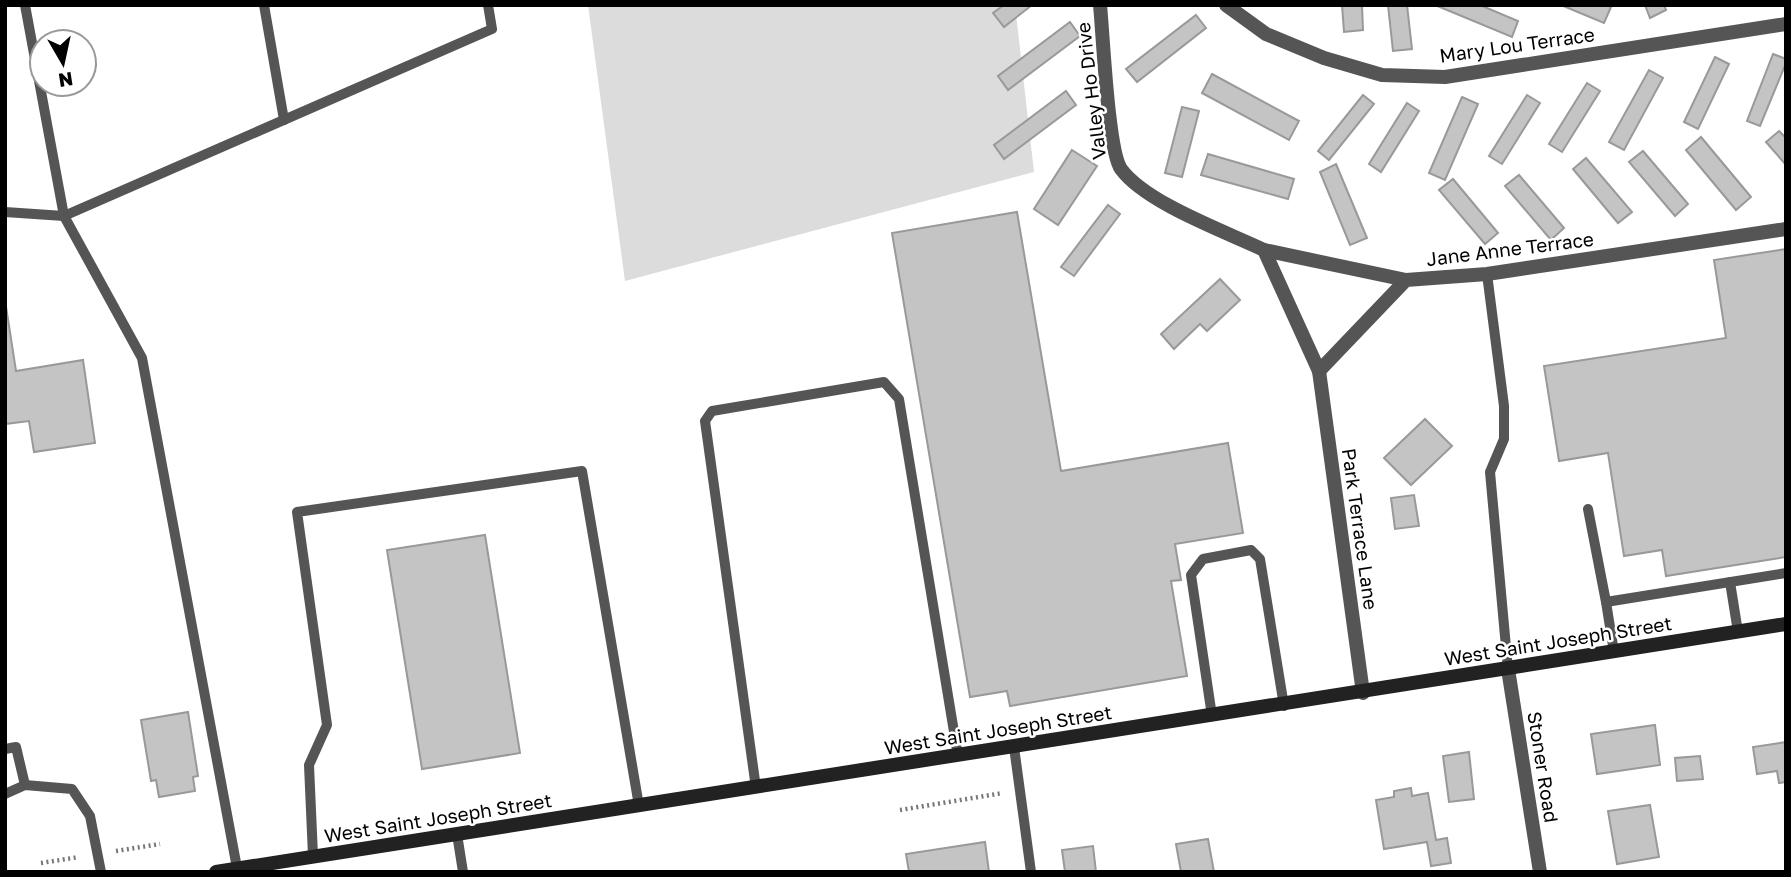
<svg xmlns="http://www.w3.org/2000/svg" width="1791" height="877" viewBox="0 0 1791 877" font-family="'Golos Text',sans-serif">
  <rect width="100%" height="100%" fill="#fff"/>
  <polygon fill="#dcdcdc" points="588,5 1015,5 1034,172 625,281"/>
  <g fill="#c4c4c4" stroke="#999" stroke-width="2">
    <polygon points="1004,5 1032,5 1004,27 993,13"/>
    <polygon points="1342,5 1362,5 1363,30 1344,32"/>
    <polygon points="1388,5 1407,5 1412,49 1393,51"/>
    <polygon points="1435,5 1480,5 1518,21 1512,37"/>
    <polygon points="1561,5 1606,5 1611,7 1604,23"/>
    <polygon points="1645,5 1664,5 1666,10 1650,18"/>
    <polygon points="1196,15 1206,28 1137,82 1126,69"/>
    <polygon points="1070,22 1080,36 1008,90 998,76"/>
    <polygon points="1773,54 1786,59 1786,63 1760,126 1747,121"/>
    <polygon points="1715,57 1729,64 1698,129 1684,122"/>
    <polygon points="1649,70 1663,78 1624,150 1609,142"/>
    <polygon points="1212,74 1299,121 1289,140 1202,93"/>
    <polygon points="1587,83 1600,91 1562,152 1549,144"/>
    <polygon points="1066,91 1076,105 1004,159 994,145"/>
    <polygon points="1363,95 1374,104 1329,160 1318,151"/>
    <polygon points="1527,95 1540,103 1502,164 1489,156"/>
    <polygon points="1462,97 1478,104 1445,180 1429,173"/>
    <polygon points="1407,103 1419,111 1381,172 1369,164"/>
    <polygon points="1182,107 1199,111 1182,177 1165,173"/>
    <polygon points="1779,131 1786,138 1786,165 1766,142"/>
    <polygon points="1701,137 1751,197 1736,210 1686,150"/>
    <polygon points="1072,150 1097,166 1058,225 1034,209"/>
    <polygon points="1643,151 1688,204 1675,216 1629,162"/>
    <polygon points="1208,154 1294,179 1288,199 1201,175"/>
    <polygon points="1586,158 1632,212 1618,223 1573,169"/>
    <polygon points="1336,164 1367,238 1350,245 1320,172"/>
    <polygon points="1519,175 1564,228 1551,240 1505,186"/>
    <polygon points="1453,179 1498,233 1485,244 1439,190"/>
    <polygon points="1108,205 1120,214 1074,276 1061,267"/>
    <polygon points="1017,212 1061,471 1228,443 1243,533 1175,544 1181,580 1171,581 1187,676 1010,706 1007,691 970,697 892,233"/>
    <polygon points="1786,249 1786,557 1666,576 1662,550 1624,556 1608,453 1559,461 1544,366 1726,338 1714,260"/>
    <polygon points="1220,279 1240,300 1207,331 1200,324 1174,349 1161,334"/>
    <polygon points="5,300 16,371 83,360 95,443 34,452 29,421 5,424"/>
    <polygon points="1425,419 1452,446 1411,485 1384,458"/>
    <polygon points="1414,495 1419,526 1395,529 1391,498"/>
    <polygon points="485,535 520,753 422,769 387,550"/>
    <polygon points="188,712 198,776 193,777 195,791 159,797 156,780 151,781 141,720"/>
    <polygon points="1655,725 1660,765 1597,774 1591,734"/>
    <polygon points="1786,742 1786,782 1779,783 1777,771 1757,774 1753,747"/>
    <polygon points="1469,752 1474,799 1449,802 1443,756"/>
    <polygon points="1700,756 1703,779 1677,781 1675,758"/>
    <polygon points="1411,788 1412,796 1428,793 1436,840 1447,838 1451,863 1431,866 1427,842 1384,849 1376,800 1394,797 1394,791"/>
    <polygon points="1650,805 1659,857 1617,864 1608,811"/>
    <polygon points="1208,839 1214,872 1181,872 1176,844"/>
    <polygon points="985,842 989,872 909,872 906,854"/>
    <polygon points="1093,846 1096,872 1065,872 1062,850"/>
  </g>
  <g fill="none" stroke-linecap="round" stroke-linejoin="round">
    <g stroke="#777" stroke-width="4.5" stroke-dasharray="2 3.5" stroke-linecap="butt">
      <polyline points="900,810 1003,793"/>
      <polyline points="116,851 160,844"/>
      <polyline points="41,863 79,857"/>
    </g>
    <g stroke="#555" stroke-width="10">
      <polyline points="264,5 284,120"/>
      <polyline points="5,212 64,216 25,5"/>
      <polyline points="1487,274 1504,406 1504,439 1490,472 1508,669"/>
      <polyline points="1588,509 1606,602 1786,573"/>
      <polyline points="1730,582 1738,632"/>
      <polyline points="1606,602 1614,652"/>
      <polyline points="1212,716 1191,575 1203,559 1251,550 1260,559 1284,706"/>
      <polyline points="1014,747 1031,872"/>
      <polyline points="5,749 16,747 25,785"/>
      <polyline points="756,788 705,421 712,411 884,382 899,399 958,756"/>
      <polyline points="5,794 25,785 72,789 90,816 101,872"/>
      <polyline points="457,834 463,872"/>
      <polyline points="313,856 309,765 327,725 297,512 582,471 639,806"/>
      <polyline points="237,868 142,358 64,216 492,29 488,5"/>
    </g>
    <g stroke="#555" stroke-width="14">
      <path d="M1100,5C1103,34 1108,151 1121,169C1146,203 1224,231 1264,250L1319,371L1363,693"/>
      <polyline points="1226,5 1266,34 1324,58 1382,75 1445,77 1786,24"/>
      <polyline points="1264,250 1406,280"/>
      <polyline points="1319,371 1406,280 1487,274 1786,229"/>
      <polyline points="1508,669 1540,872"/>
    </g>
    <polyline stroke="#222" stroke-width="14" points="216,872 1786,624"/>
  </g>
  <g text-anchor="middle" stroke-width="5" stroke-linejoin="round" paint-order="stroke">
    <g font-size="19" fill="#000" stroke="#fff">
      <text transform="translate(1517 45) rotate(-8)" y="7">Mary Lou Terrace</text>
      <text transform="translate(1091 91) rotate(-97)" y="7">Valley Ho Drive</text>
      <text transform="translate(1510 249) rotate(-7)" y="7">Jane Anne Terrace</text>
      <text transform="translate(1360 529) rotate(82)" y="7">Park Terrace Lane</text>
      <text transform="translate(1558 641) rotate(-9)" y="7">West Saint Joseph Street</text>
      <text transform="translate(998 730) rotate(-9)" y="7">West Saint Joseph Street</text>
      <text transform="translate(1543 767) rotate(81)" y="7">Stoner Road</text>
      <text transform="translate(438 818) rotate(-9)" y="7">West Saint Joseph Street</text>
    </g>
  </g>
  <rect width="1791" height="877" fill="none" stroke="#000000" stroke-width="14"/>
  <g transform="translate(63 63) rotate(171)"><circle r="33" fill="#ffffff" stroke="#999999" stroke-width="2"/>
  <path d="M0-5L12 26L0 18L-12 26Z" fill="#000000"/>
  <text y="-10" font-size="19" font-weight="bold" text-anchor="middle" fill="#000000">N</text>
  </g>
</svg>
